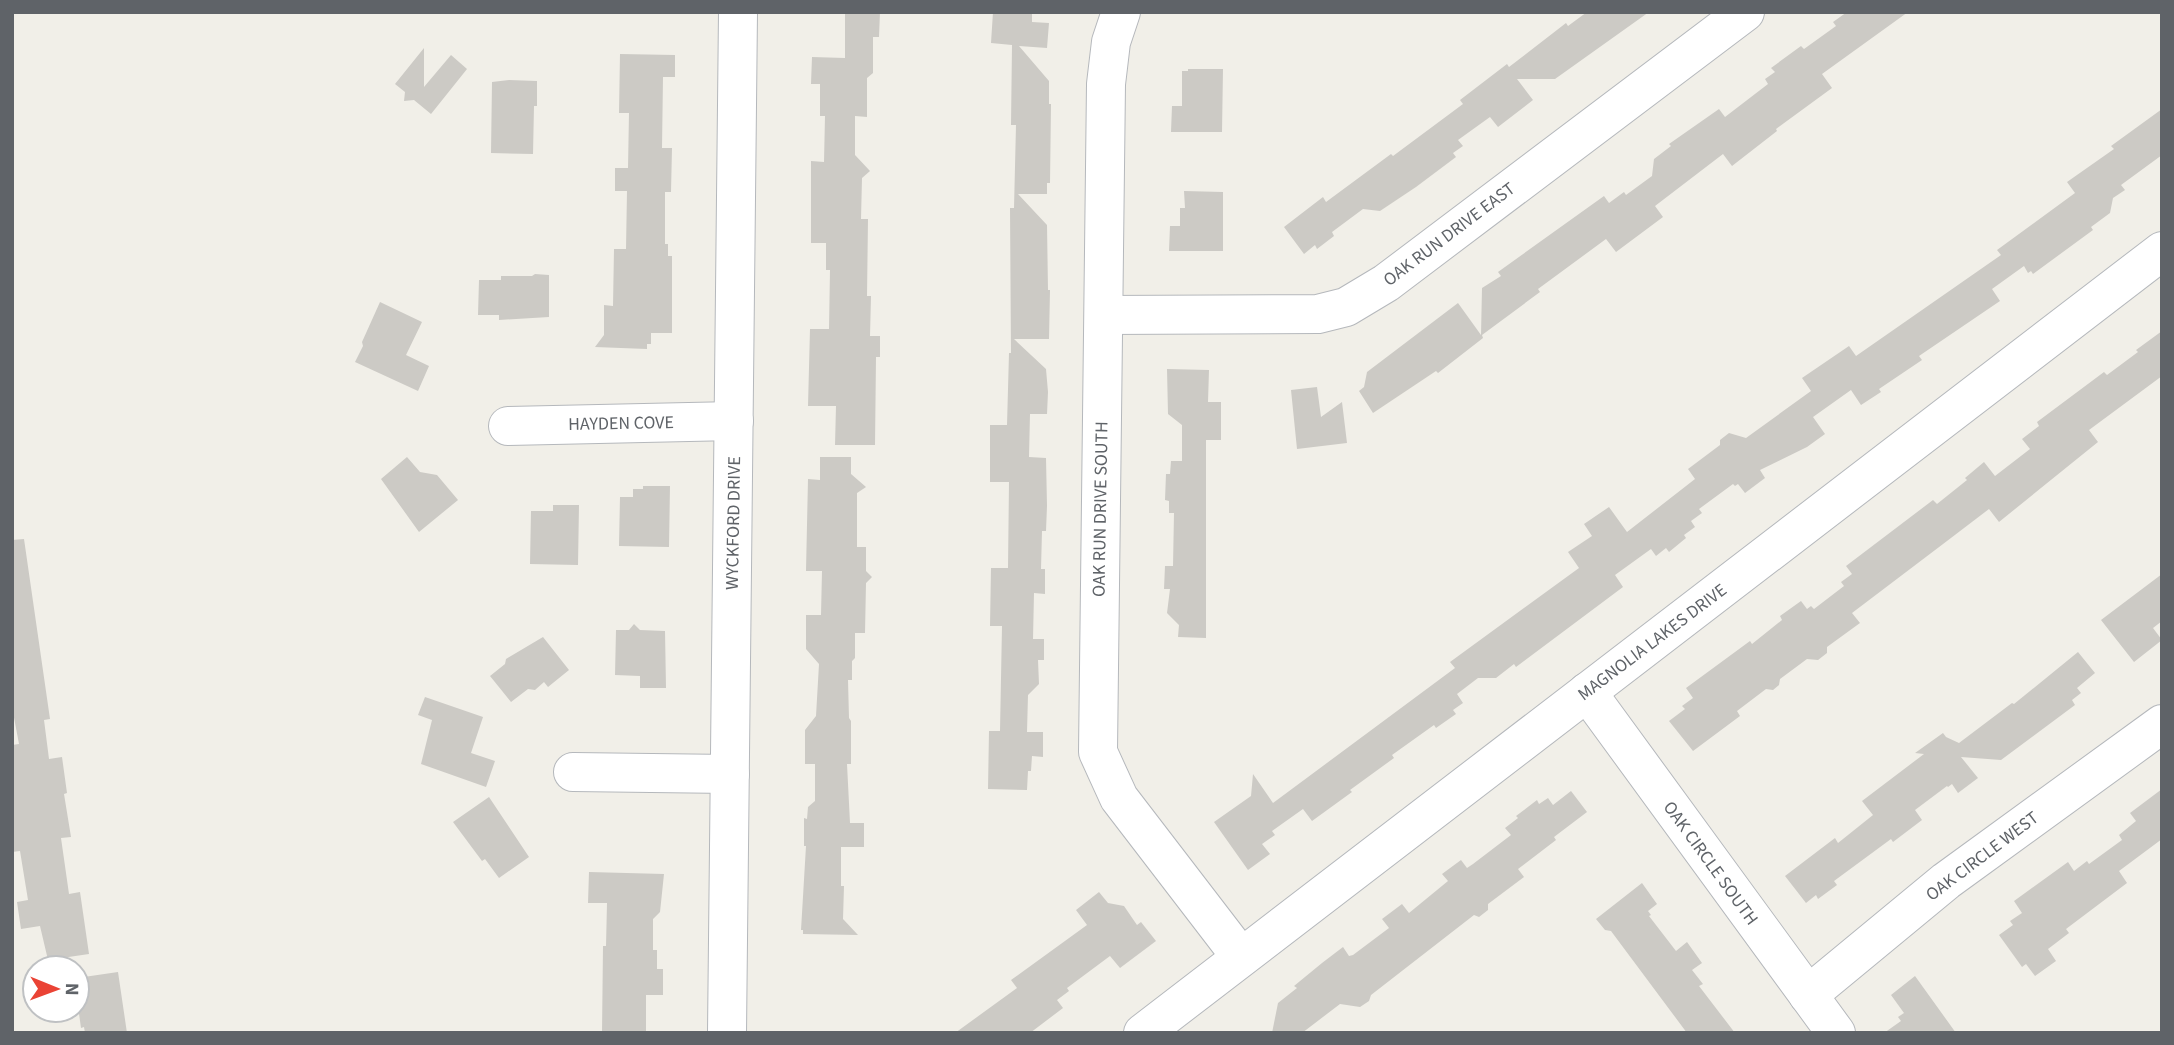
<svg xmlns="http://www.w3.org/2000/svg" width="2174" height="1045" viewBox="0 0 2174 1045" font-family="'Source Sans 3',sans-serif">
  <rect width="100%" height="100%" fill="#f1efe8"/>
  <g fill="#cccac5">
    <polygon points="845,12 880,12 879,37 873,37 873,73 867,78 867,117 855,116 855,155 870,171 862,178 861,219 868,219 867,296 871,296 870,336 880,336 880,357 876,357 875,445 835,445 836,406 808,406 810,329 829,329 830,270 826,270 826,243 811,243 811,161 824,162 825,116 820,116 820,84 811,84 812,57 845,58"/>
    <polygon points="993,12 1032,12 1032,22 1049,23 1047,48 1019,46 1049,81 1049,104 1051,104 1050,183 1047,183 1047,194 1018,194 1047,225 1048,290 1050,290 1049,339 1014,339 1046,369 1048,392 1047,414 1030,414 1029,457 1046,458 1047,506 1046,531 1042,531 1041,569 1045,569 1045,594 1034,593 1033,639 1044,639 1044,660 1038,660 1039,684 1028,695 1027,732 1043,732 1043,757 1032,756 1031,771 1028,771 1027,790 988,789 989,731 1000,731 1002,626 990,626 991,568 1008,568 1009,482 990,482 990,425 1007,425 1009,353 1011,353 1010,208 1014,208 1016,125 1011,125 1012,45 991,43"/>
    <polygon points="1587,12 1649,12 1555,79 1517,79 1533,100 1498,127 1490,117 1458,140 1463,146 1453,153 1456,157 1416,187 1380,211 1363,209 1332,232 1334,236 1317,249 1315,245 1304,254 1284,227 1323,197 1326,202 1391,154 1393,156 1463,104 1460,100 1507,64 1509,67 1566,23 1568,26"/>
    <polygon points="1847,12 1908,12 1822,74 1832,88 1776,129 1777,131 1732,166 1723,154 1655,206 1663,217 1616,252 1606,239 1538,289 1540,292 1482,335 1483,338 1438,373 1436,371 1373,413 1359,391 1364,387 1367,372 1458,303 1481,335 1482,288 1501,276 1498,272 1604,196 1609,203 1624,192 1626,195 1652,176 1654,159 1671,146 1669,144 1719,109 1725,117 1768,84 1765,79 1775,72 1771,68 1801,46 1804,49 1836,26 1833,22"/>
    <polygon points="424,48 424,87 451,55 467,69 431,114 414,100 404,101 405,92 395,84"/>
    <polygon points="620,54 675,55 675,77 663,77 662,148 672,148 671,192 665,192 665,244 668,244 668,256 672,256 672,333 651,333 651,344 647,344 647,349 595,347 604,335 604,305 613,306 614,249 626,249 627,191 615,191 615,168 628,168 629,113 619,113"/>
    <polygon points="1188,69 1223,69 1222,132 1171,132 1172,106 1182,106 1182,71 1188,71"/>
    <polygon points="509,80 537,81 537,106 534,106 533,154 491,153 492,82"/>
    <polygon points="2162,109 2162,155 2121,185 2125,190 2113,198 2110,213 2091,227 2093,230 2033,274 2031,271 2028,273 2024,266 1992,289 2000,301 1919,356 1922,360 1879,389 1881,392 1861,405 1851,390 1813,417 1825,434 1807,447 1760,470 1765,478 1745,493 1738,484 1735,486 1733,484 1699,509 1702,513 1691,521 1695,527 1684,535 1686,538 1669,552 1666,548 1656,556 1651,549 1615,575 1623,587 1516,667 1514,664 1496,678 1478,678 1457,694 1463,703 1453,710 1456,714 1436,728 1434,725 1392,755 1394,758 1350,790 1352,792 1312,821 1303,809 1272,831 1275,835 1262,844 1270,854 1248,870 1214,822 1251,796 1253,774 1273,803 1455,668 1450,662 1579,568 1568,552 1592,536 1584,524 1609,507 1627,532 1695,479 1688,469 1720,445 1720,440 1729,433 1746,438 1811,391 1802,378 1849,346 1856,356 2001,255 1997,250 2075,193 2067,182 2114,149 2111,146"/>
    <polygon points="1184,191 1223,192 1223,251 1169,251 1170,226 1180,226 1180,208 1185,208"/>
    <polygon points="535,274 549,275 549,317 499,320 499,315 478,315 479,280 501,280 501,276 532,276"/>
    <polygon points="380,302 422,322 406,355 429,366 418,391 355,362 363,346 362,342"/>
    <polygon points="2162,331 2162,376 2089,430 2098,442 1999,522 1989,509 1947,541 1852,613 1860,623 1827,647 1827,653 1818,660 1807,659 1780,679 1779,685 1773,690 1766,689 1737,711 1740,716 1693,751 1669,721 1685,709 1682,706 1693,698 1686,688 1750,641 1752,644 1782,620 1780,616 1801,601 1807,609 1811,606 1814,609 1844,586 1841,582 1852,574 1846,566 1933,500 1937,504 1967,480 1965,478 1984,462 1995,476 2030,449 2022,439 2039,426 2037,422 2104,372 2107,375 2138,352 2136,350"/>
    <polygon points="1167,369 1209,370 1208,402 1221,402 1221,440 1206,440 1206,638 1178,637 1179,625 1167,613 1170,589 1164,589 1165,566 1173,566 1174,513 1169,513 1169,501 1165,500 1166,474 1170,474 1171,461 1182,461 1182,425 1168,414"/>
    <polygon points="1317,387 1321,417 1342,402 1347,443 1297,449 1291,390"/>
    <polygon points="407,457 420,472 437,475 458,500 419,532 381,479"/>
    <polygon points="820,457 851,457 851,474 866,487 857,493 857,547 866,547 866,571 872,577 866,583 865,633 855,633 855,658 852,661 852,680 848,680 849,718 851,721 851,764 847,764 850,823 864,823 864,847 841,847 841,886 844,886 843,919 858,935 803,934 803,930 801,930 806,846 804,846 804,818 807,819 808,807 815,801 815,764 805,764 805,730 816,716 819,664 806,649 806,615 821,615 822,571 806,571 808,479 820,480"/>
    <polygon points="643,486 670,486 669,547 619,546 620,497 633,497 633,489 643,489"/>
    <polygon points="553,505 579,505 578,565 530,564 531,511 553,511"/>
    <polygon points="24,539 50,719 44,720 49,759 62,757 67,793 64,794 71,837 61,838 69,894 80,892 89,954 48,960 40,926 21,929 17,902 28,900 20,851 12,852 12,745 19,744 12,707 12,540"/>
    <polygon points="2162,574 2162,621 2153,628 2162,640 2134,662 2101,620"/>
    <polygon points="634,624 640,630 665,631 666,688 640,688 640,676 615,675 616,630 629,630"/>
    <polygon points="543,637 569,670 548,687 544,682 535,690 528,689 511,702 490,676 505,664 506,659"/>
    <polygon points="2078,652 2095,673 2077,688 2081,693 2072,700 2075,705 2001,760 1961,757 1978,778 1958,793 1952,784 1948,787 1947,786 1915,810 1922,820 1893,842 1891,839 1834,881 1837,885 1818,899 1816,895 1806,903 1785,876 1835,838 1838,843 1873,815 1862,801 1924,754 1915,753 1943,733 1946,737 1959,743 2012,703 2014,704"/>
    <polygon points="425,697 483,717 471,753 495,761 486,787 421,764 432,720 418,715"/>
    <polygon points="2162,789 2162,839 2119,871 2127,883 2066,929 2069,933 2048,949 2056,961 2035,976 2026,964 2022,967 1999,935 2013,925 2010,921 2022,913 2014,901 2068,862 2074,871 2087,861 2089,864 2122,840 2119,835 2136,821 2130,813"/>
    <polygon points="1571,791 1587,812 1554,837 1556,840 1518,869 1524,877 1488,904 1488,910 1479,917 1474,915 1371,995 1369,1001 1360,1007 1340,1004 1302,1033 1272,1033 1278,1003 1297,988 1294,986 1322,963 1343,947 1349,956 1353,955 1389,928 1382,919 1402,904 1409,913 1448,881 1442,874 1461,860 1467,868 1473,864 1511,835 1505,828 1518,818 1516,816 1537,800 1539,804 1548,798 1553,805"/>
    <polygon points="489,797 529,857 499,878 485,859 482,861 453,822"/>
    <polygon points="589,872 664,874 660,912 653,919 653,950 657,950 657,969 663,969 663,995 646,995 646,1033 602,1033 603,946 606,946 607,903 588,903"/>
    <polygon points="1642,883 1657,904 1648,911 1651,915 1649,916 1676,951 1687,942 1702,963 1692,970 1703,984 1699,986 1735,1033 1687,1033 1611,931 1605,930 1596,919"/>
    <polygon points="1099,892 1108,903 1124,906 1137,925 1141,922 1156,941 1120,968 1110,956 1067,988 1069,991 1057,1000 1063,1008 1030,1033 955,1033 1017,988 1011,980 1087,925 1076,910"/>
    <polygon points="118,972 127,1033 85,1033 84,1027 81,1028 77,999 77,978"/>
    <polygon points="1915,976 1956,1033 1884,1033 1901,1021 1898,1017 1904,1013 1891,995"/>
  </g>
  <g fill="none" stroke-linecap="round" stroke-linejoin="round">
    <defs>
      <g id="minor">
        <polyline points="1121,12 1111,42 1106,84 1098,752 1119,798 1241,957"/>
        <polyline points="1104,315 1318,314 1346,307 1386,283 1745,12"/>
        <polyline points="508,426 734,421"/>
        <polyline points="1587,692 1836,1033"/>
        <polyline points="573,772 730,774"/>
        <polyline points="1808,995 1946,881 2162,724"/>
        <polyline points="727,1033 738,12"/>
        <polyline points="1143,1033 2162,251"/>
      </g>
    </defs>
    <use href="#minor" stroke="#b5b8bc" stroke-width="40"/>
    <use href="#minor" stroke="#fff" stroke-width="38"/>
  </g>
  <g text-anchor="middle" stroke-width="7" stroke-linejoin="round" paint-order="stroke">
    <g font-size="18" fill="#5f6368" stroke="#fff">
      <text transform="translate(1449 234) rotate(-37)" y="6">OAK RUN DRIVE EAST</text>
      <text transform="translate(621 423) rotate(-1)" y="6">HAYDEN COVE</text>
      <text transform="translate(1100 509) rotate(-89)" y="6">OAK RUN DRIVE SOUTH</text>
      <text transform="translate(733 523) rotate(-89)" y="6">WYCKFORD DRIVE</text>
      <text transform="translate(1652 642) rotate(-37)" y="6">MAGNOLIA LAKES DRIVE</text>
      <text transform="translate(1982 856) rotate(-37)" y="6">OAK CIRCLE WEST</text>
      <text transform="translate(1711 863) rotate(54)" y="6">OAK CIRCLE SOUTH</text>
    </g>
  </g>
  <rect width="2174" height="1045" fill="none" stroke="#5f6368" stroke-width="28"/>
  <g transform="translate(56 989) rotate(91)"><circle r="33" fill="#ffffff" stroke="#bfc1c3" stroke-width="2"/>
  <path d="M0-5L12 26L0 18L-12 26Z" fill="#ea4335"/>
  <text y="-10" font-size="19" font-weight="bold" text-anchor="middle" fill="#5f6368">N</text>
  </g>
</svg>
